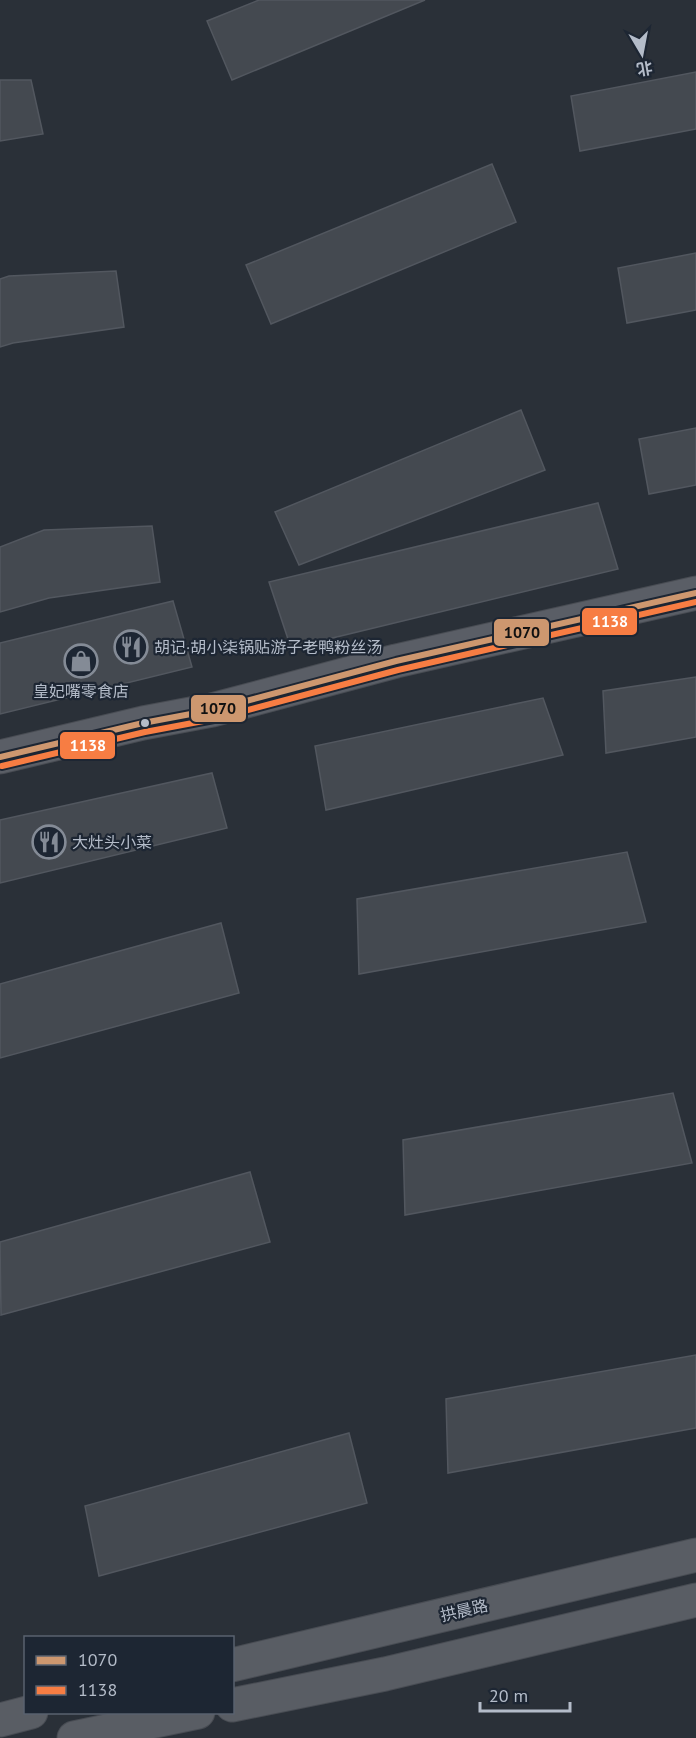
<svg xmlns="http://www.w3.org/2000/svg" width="696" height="1738" viewBox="0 0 696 1738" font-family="'PT Sans','Noto Sans SC',sans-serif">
  <rect width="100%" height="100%" fill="#2a3038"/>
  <g fill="#444950" stroke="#52575f" stroke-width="1.5">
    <polygon points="259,0 425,0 232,80 207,21"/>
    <polygon points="696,72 696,129 580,151 571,96"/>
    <polygon points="0,80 31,80 43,134 0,141"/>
    <polygon points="492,164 516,222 271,324 246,265"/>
    <polygon points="696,253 696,310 627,323 618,268"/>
    <polygon points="116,271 124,327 13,343 0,347 0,279 9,276"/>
    <polygon points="521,410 545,470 299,565 275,512"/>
    <polygon points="696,428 696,485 649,494 639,439"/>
    <polygon points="598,503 618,569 291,648 269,582"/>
    <polygon points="152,526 160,582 49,598 0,612 0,547 44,530"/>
    <polygon points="173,601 192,667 0,714 0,643"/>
    <polygon points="696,677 696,737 606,753 603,691"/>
    <polygon points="543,698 563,755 326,810 315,746"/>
    <polygon points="212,773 227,828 0,883 0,820"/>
    <polygon points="627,852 646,922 359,974 357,899"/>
    <polygon points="221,923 239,993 0,1058 0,984"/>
    <polygon points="673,1093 692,1163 405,1215 403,1140"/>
    <polygon points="250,1172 270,1242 1,1315 0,1242"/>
    <polygon points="696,1355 696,1428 448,1473 446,1399"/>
    <polygon points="349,1433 367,1503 99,1576 85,1506"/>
  </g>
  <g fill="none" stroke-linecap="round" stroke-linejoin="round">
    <defs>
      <polyline id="street" points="0,757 143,723 212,710 396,661 696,593"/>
      <g id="secondary">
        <polyline points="232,1665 696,1555"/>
        <polyline points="232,1705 385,1674 696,1600"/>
        <polyline points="0,1720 31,1712"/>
        <polyline points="74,1738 198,1712"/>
      </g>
    </defs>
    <use href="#street" stroke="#484c53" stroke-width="35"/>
    <use href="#secondary" stroke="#484c53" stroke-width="35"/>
    <use href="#street" stroke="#5a5e66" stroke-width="33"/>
    <use href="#secondary" stroke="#595d64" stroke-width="33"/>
    <defs>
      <polyline id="bus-1" points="0,757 143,723 212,710 396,661 696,593"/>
      <polyline id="bus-2" points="2,766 145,732 214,719 398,670 696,602"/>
    </defs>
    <use href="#bus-1" stroke="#1d2633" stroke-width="10"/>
    <use href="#bus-2" stroke="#1d2633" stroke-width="10"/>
    <use href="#bus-1" stroke="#cd976f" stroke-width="6"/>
    <use href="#bus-2" stroke="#f77d43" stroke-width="6"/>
  </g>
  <defs>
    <symbol id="restaurant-ring" viewBox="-11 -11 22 22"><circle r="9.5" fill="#1d2633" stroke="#848b96" stroke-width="1.5"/><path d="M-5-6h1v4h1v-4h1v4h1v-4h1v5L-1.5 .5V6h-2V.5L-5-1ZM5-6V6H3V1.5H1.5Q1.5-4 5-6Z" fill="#848b96"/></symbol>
    <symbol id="shop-ring" viewBox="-11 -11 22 22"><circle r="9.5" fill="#1d2633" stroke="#848b96" stroke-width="1.5"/><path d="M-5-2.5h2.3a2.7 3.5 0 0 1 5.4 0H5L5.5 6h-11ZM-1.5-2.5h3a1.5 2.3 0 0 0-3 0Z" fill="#848b96"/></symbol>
  </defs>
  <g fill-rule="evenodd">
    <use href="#restaurant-ring" x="112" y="628" width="38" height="38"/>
    <use href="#shop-ring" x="62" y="642" width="38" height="38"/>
    <use href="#restaurant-ring" x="30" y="823" width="38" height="38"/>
  </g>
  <circle fill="#b4bcc9" stroke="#1d2633" stroke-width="2" cx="145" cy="723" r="5"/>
  <g text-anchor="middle" stroke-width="4.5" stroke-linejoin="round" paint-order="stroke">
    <g font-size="16" fill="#b4bcc9" stroke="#1d2633" text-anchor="start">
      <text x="154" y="653">胡记·胡小柒锅贴游子老鸭粉丝汤</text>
      <text x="81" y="697" text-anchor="middle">皇妃嘴零食店</text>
      <text x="72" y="848">大灶头小菜</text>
    </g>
    <g font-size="16" fill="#b4bcc9" stroke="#1d2633">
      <text transform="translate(464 1610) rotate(-13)" y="6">拱晨路</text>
    </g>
  </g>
  <g stroke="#1d2633" stroke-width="2">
    <rect x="581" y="607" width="57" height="29" rx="6" fill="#f77d43"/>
    <rect x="493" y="618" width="57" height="29" rx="6" fill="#cd976f"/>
    <rect x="190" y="694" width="57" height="29" rx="6" fill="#cd976f"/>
    <rect x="59" y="731" width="57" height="29" rx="6" fill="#f77d43"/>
  </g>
  <g font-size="16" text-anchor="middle" font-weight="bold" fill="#fff">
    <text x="610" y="627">1138</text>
    <text x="88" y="751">1138</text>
  </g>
  <g font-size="16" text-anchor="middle" font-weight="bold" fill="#111">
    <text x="522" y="638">1070</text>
    <text x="218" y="714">1070</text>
  </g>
  <rect x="24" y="1636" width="210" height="78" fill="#1d2633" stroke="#59626f" stroke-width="1.5"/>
  <rect x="36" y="1656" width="30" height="9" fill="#cd976f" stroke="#59626f" stroke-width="1.5"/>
  <text x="78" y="1666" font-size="18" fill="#b4bcc9">1070</text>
  <rect x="36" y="1686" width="30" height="9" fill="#f77d43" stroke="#59626f" stroke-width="1.5"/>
  <text x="78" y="1696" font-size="18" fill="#b4bcc9">1138</text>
  <g transform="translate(642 54) rotate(170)" stroke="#1d2633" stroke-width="4.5" paint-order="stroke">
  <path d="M0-4.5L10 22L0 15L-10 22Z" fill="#b4bcc9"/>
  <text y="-9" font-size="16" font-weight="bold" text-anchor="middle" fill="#b4bcc9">北</text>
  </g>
  <path d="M480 1702v9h90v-9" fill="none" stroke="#b4bcc9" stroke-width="3"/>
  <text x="489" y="1702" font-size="18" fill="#b4bcc9" stroke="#1d2633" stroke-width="4.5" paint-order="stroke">20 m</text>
</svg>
